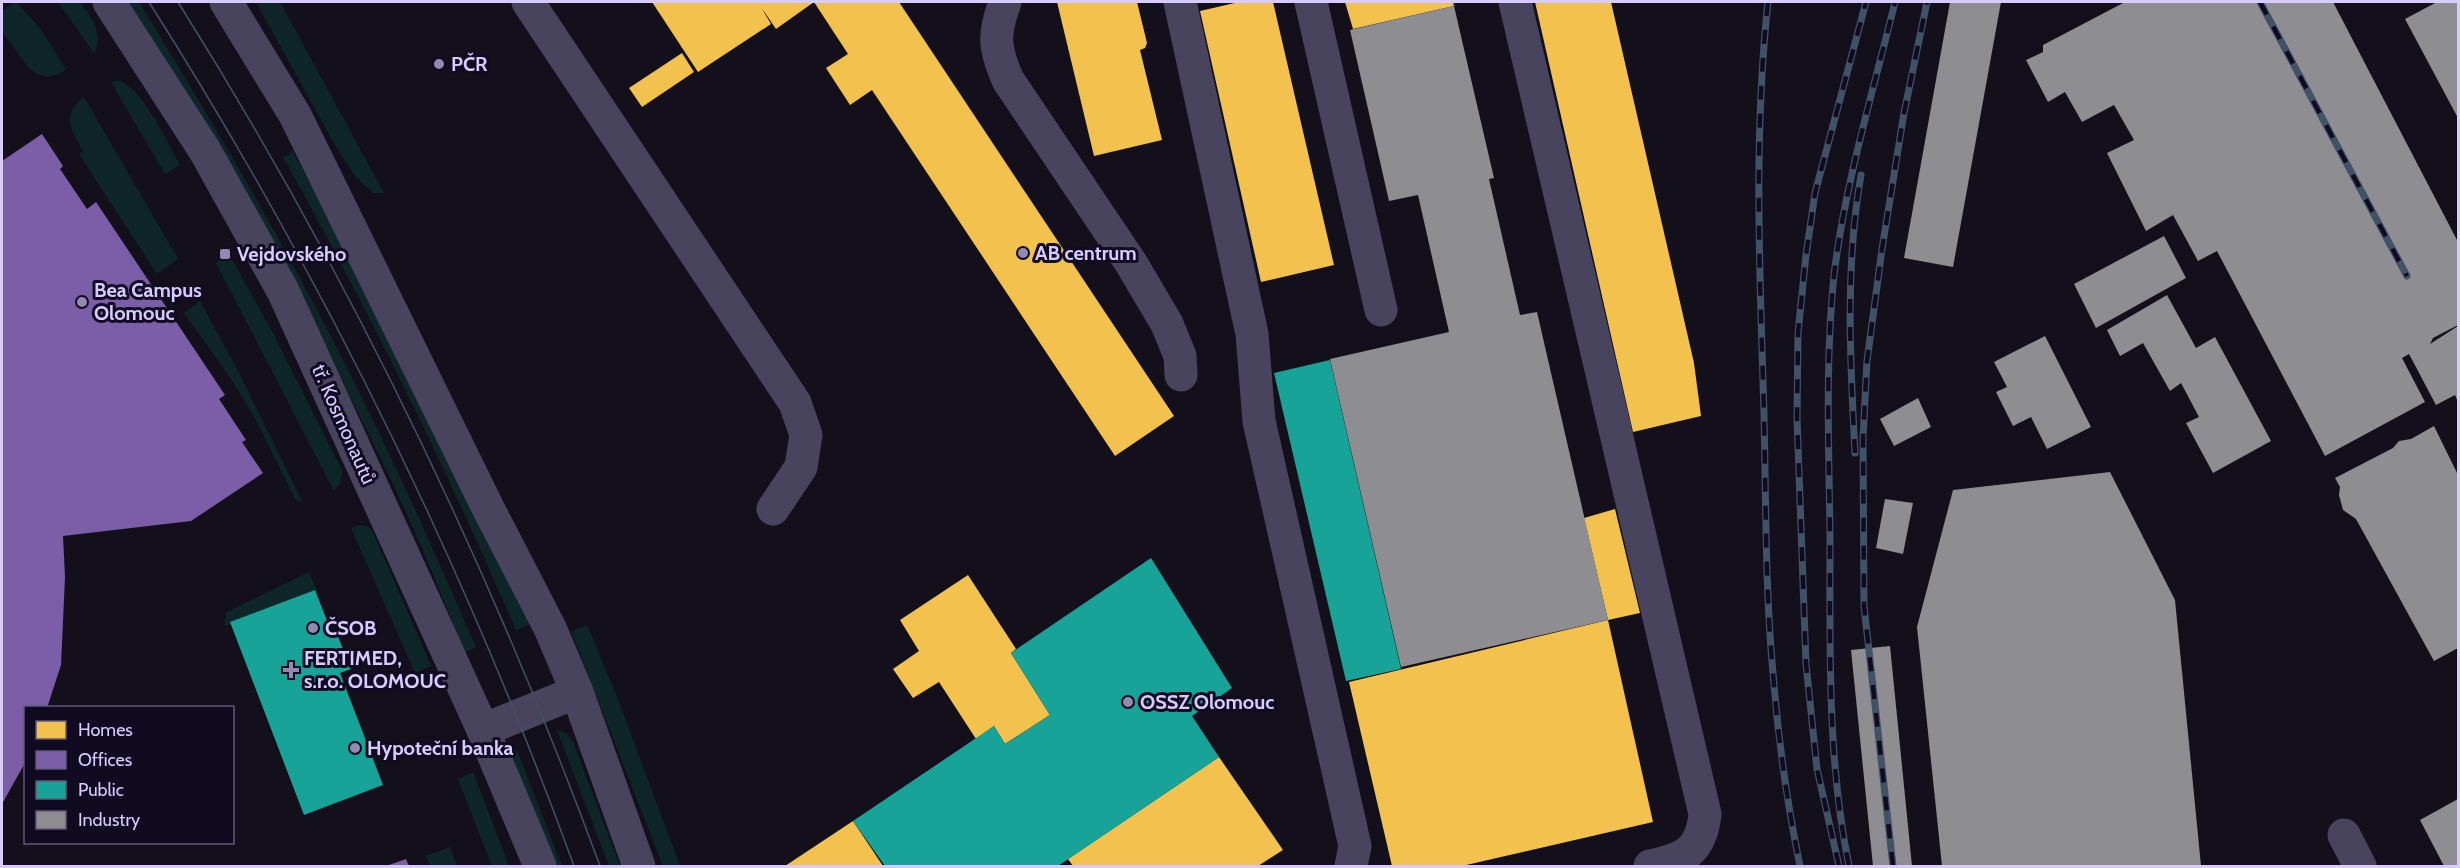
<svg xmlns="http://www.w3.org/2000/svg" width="2460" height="868" viewBox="0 0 2460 868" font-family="Cabin,sans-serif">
  <rect width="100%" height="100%" fill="#13101c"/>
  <g fill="#0f2629">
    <path d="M16,2L40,28L66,70C41,85 30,71 16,50C12,44 5,37 2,30C0,25 1,17 2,11Z"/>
    <path d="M58,2H80C91,16 104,34 94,53Z"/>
    <path d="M126,2H139C210,117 279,235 341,356C390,451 433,549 476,647L464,653C380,423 248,213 126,2Z"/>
    <polygon points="256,2 280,2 384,193 373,193 355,176 335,145"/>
    <path d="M119,81C143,88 167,143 180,165L165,174L111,82Z"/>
    <path d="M84,97L178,259L157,274L79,154L83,151C71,131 61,115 84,97Z"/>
    <path d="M292,150L367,289L535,622L516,630C447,469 369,311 283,157L289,155Z"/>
    <polygon points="229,254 273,333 342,470 340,483 334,491 216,263"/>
    <polygon points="200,301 239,373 303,503 295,499 257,422 233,382 184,313"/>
    <polygon points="360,525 367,526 372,530 431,666 415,673 351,528"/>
    <polygon points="309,572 319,595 314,590 226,626 224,620 227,618 225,613"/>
    <polygon points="587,625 617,697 680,866 663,866 571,631"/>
    <polygon points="557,730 567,734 573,742 620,866 609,866"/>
    <polygon points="516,748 562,866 552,866 512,756"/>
    <polygon points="473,772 509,866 492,866 458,779"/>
    <polygon points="450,847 457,866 430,866 426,856"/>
  </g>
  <g fill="#f2c14e">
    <polygon points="652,2 899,2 1174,416 1115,456 872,90 850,105 826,68 848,54 814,2 776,29 761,7 771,24 698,72"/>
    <polygon points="1057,2 1137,2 1147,43 1145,48 1140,50 1162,140 1094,156"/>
    <polygon points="1239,2 1273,2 1334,265 1261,282 1200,11"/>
    <polygon points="1345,2 1453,2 1454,6 1353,29"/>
    <polygon points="1535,2 1611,2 1694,363 1701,416 1633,432"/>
    <polygon points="682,53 694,72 642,107 629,88"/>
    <polygon points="1615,509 1640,613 1608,620 1584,518"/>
    <polygon points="968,575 1016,649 1011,653 1050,715 1005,744 994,726 976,739 939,682 913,698 893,669 919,651 900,620"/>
    <polygon points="1608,620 1653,822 1462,866 1392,866 1349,682"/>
    <polygon points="1219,757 1283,850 1258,866 1073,866 1068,859"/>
    <polygon points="853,821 883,866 785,866"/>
  </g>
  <g fill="#7b5ea7">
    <polygon points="42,134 63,166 60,169 87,209 96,202 225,395 219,399 246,440 242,442 263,473 191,521 63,536 65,577 61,665 47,708 26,708 26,761 2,804 2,161"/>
    <polygon points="406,859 409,866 386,866"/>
  </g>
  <g fill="#17a398">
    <polygon points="1330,360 1401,669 1346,681 1274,373"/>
    <polygon points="1151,558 1232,688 1192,716 1219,757 1058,866 885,866 853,821 994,726 1005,744 1050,715 1011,653"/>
    <polygon points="315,590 333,636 337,634 351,669 340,673 383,785 304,815 230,622"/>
  </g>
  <g fill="#8d8d92">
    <polygon points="1950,2 2001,2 1953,267 1904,258"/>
    <polygon points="2125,2 2333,2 2458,242 2458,325 2433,338 2430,344 2458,326 2458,402 2455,395 2436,405 2409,354 2402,358 2425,402 2325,456 2217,251 2198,261 2173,215 2146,231 2107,153 2134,140 2114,105 2082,122 2065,92 2048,102 2026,60 2043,52 2043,45"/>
    <polygon points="2437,2 2458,2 2458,118 2405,19"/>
    <polygon points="1454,6 1494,178 1489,179 1520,315 1537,312 1608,620 1401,667 1330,359 1449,332 1418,195 1389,201 1350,30"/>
    <polygon points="2164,236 2186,278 2096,328 2074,284"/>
    <polygon points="2167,295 2196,348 2215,337 2271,441 2213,473 2186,423 2199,417 2181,383 2170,391 2143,343 2120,356 2107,330"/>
    <polygon points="2045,336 2091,427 2047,449 2031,417 2013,426 1996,392 2007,387 1994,362"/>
    <polygon points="1918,398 1931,427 1894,446 1880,419"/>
    <polygon points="2434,426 2458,475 2458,648 2434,661 2356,519 2343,510 2339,495 2340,487 2335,478 2393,448 2399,441 2411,439"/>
    <polygon points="2110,472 2175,600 2201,866 1942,866 1917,627 1953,490"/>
    <polygon points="1885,499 1913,503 1903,554 1876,548"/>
    <polygon points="1890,646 1912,866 1873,866 1851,650"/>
    <polygon points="2458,799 2458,866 2444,866 2420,820"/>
  </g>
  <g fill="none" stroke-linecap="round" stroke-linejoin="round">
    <g stroke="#48445d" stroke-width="33">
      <polyline points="109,2 205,151 283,291 483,730 540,866"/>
      <polyline points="226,2 295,115 488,508 550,628 577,692 639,866"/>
      <polyline points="528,2 795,403 806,435 801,467 773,509"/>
      <path d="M1005,2C993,35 994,48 1008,80L1131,263L1167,324L1180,356L1181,375"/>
      <polyline points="1180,2 1252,334 1259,421 1355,846 1351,866"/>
      <polyline points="1311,2 1381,310"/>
      <path d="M1515,2L1705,814C1701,852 1684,859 1650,866"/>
      <polyline points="483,730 577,692"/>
      <polyline points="2344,835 2360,866"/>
    </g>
    <g stroke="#415267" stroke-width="1.5">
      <path d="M149,2C321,273 464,564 574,866"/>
      <path d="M178,2C349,274 489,564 600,866"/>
    </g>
    <defs>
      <g id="rail">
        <path d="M1768,2C1753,139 1760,277 1764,414C1766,501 1765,587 1773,673C1778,738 1787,803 1800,866"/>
        <polyline points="2260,2 2407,276"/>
        <path d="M1855,453C1850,360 1845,266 1861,175"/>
        <polyline points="1839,866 1817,769 1806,664 1797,418 1798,333 1806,255 1815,193 1866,2"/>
        <path d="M1849,866C1827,759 1830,647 1830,537C1829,450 1825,362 1834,275C1845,183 1873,92 1895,2"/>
        <polyline points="1893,866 1864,606 1863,438 1867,361 1882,249 1904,113 1927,2"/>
      </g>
    </defs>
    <use href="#rail" stroke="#415267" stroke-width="7"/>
    <use href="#rail" stroke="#110b21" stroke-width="4.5" stroke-dasharray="14" stroke-linecap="butt"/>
  </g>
  <g fill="#928ab0" stroke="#110b21" stroke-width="2">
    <circle cx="439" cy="64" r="6"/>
    <circle cx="1023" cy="253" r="6"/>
    <rect x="219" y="248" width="12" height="12" rx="3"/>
    <circle cx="82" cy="302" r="6"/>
    <circle cx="313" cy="628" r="6"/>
    <path d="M288 661h6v6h6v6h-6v6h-6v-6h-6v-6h6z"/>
    <circle cx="1128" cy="702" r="6"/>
    <circle cx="355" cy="748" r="6"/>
  </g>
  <g text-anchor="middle" stroke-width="6" stroke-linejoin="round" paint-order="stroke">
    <g font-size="20" font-weight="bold" fill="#d7cbff" stroke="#110b21" text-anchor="start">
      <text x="451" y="71">PČR</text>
      <text x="1035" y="260">AB centrum</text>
      <text x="237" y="261">Vejdovského</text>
      <text x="94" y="297">Bea Campus<tspan x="94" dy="23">Olomouc</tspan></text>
      <text x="325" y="635">ČSOB</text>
      <text x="304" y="665">FERTIMED,<tspan x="304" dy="23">s.r.o. OLOMOUC</tspan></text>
      <text x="1140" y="709">OSSZ Olomouc</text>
      <text x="367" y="755">Hypoteční banka</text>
    </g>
    <g font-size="20" fill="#d7cbff" stroke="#110b21">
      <text transform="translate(344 424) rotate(66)" y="7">tř. Kosmonautů</text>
    </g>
  </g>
  <rect width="2460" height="868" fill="none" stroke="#d7cbff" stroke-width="6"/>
  <rect x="24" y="706" width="210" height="138" fill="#110b21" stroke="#60587a" stroke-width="1.5"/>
  <rect x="36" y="721" width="30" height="18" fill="#f2c14e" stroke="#60587a" stroke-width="1.5"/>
  <text x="78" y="736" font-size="18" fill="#d7cbff">Homes</text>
  <rect x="36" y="751" width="30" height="18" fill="#7b5ea7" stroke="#60587a" stroke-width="1.5"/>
  <text x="78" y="766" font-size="18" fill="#d7cbff">Offices</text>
  <rect x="36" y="781" width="30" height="18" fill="#17a398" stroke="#60587a" stroke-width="1.5"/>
  <text x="78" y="796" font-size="18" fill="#d7cbff">Public</text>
  <rect x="36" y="811" width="30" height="18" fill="#8d8d92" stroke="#60587a" stroke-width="1.5"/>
  <text x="78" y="826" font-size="18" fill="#d7cbff">Industry</text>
</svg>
